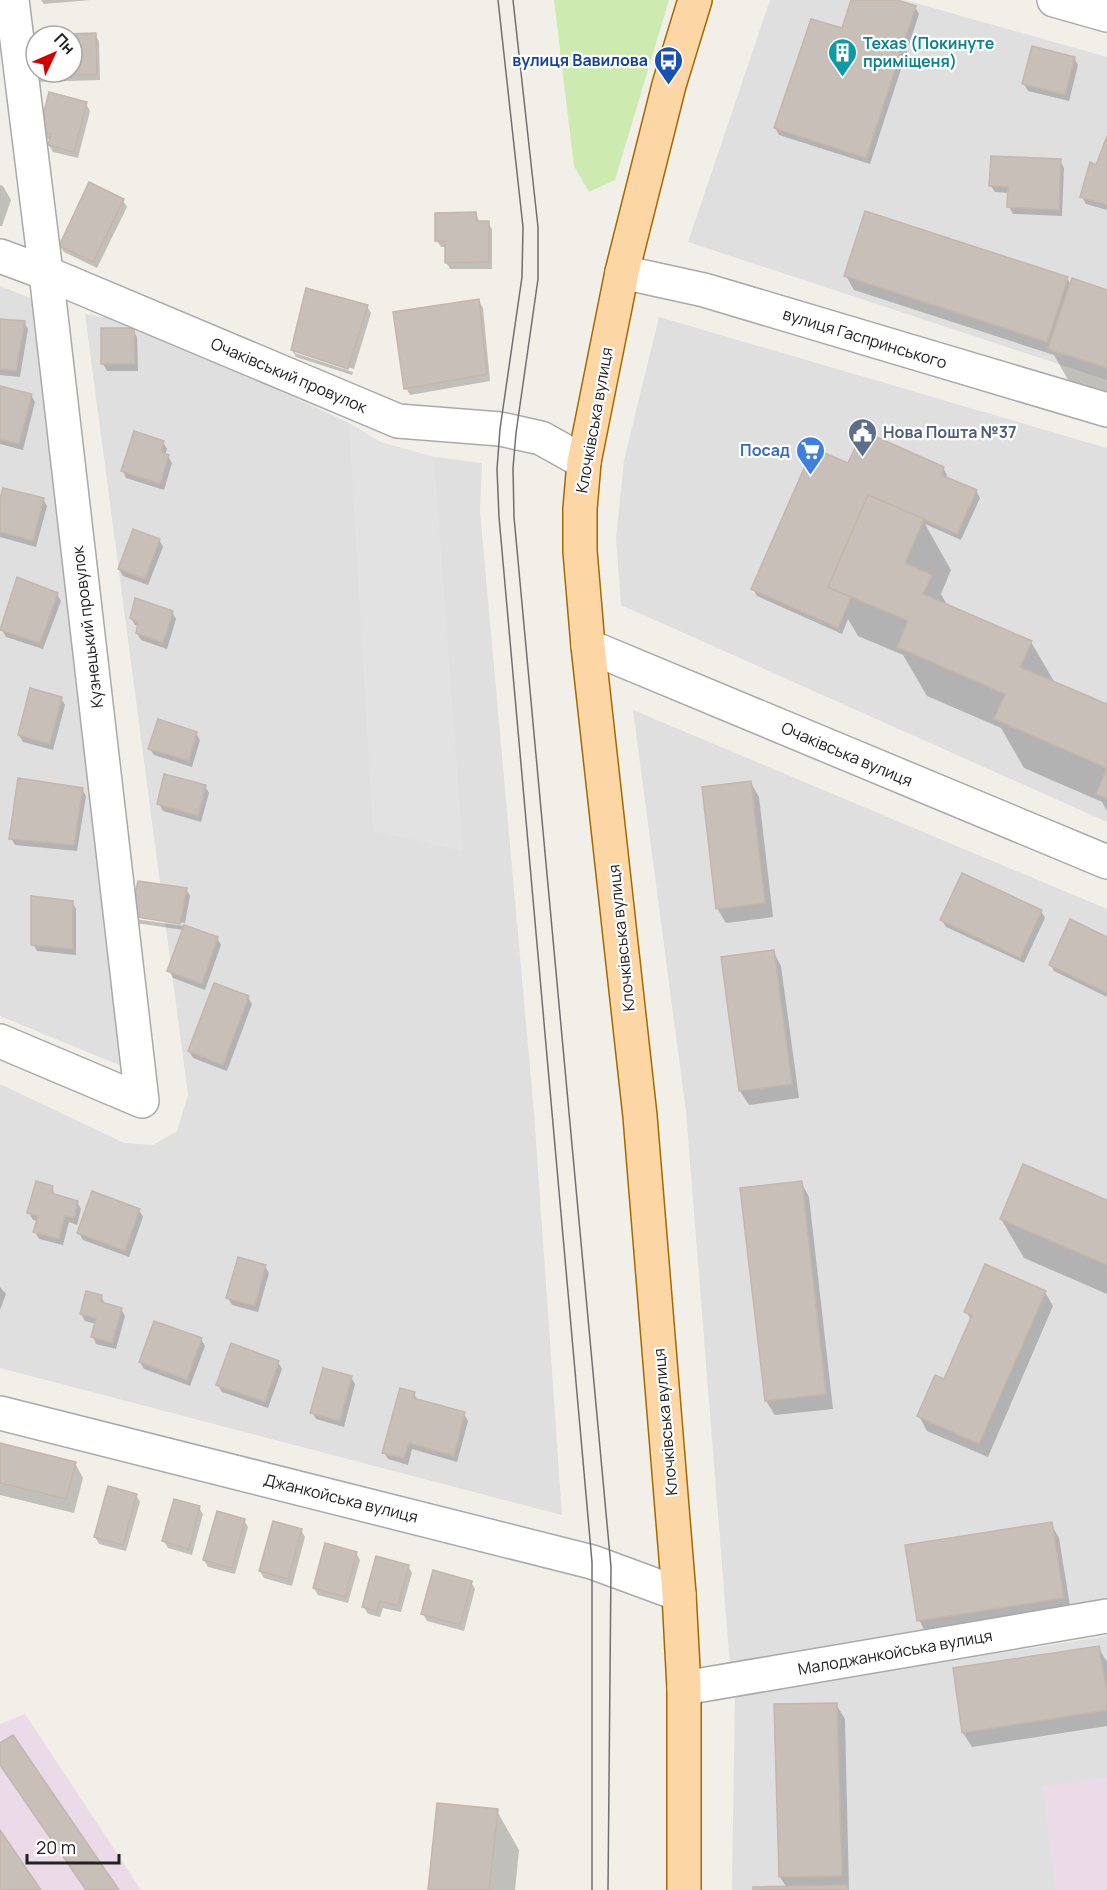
<svg xmlns="http://www.w3.org/2000/svg" width="1107" height="1890" viewBox="0 0 1107 1890" font-family="Manrope,sans-serif">
  <rect width="100%" height="100%" fill="#f2efe9"/>
  <g fill="#e0dfdf">
    <polygon points="770,0 905,0 1107,57 1107,380 688,242"/>
    <polygon points="0,286 33,299 124,1067 0,1016"/>
    <polygon points="85,314 131,322 349,423 380,442 434,457 482,463 480,511 534,1112 562,1515 0,1368 0,1084 124,1143 153,1145 177,1131 188,1095"/>
    <polygon points="659,317 1107,448 1107,822 621,605 616,538 624,460"/>
    <polygon points="633,710 1107,909 1107,1600 730,1666 686,1112"/>
    <polygon points="1107,1636 1107,1890 732,1890 735,1695"/>
  </g>
  <g fill="#ebdbe8">
    <polygon points="25,1714 141,1890 0,1890 0,1724"/>
    <polygon points="1107,1778 1107,1890 1056,1890 1043,1786"/>
  </g>
  <polygon fill="#cdebb0" points="554,0 669,0 615,180 589,192 574,166"/>
  <polygon fill="#e2e2e2" points="349,423 380,442 434,457 463,851 373,831"/>
  <g fill="#0003">
    <polygon points="41,0 91,0 44,4"/>
    <polygon points="853,0 892,0 915,7 919,14 870,164 779,135 775,128 843,30"/>
    <polygon points="95,35 99,41 100,80 38,82 34,76 36,37 36,72 72,72 72,36 55,36"/>
    <polygon points="1074,58 1078,65 1069,101 1028,91 1024,84"/>
    <polygon points="86,104 90,111 78,158 53,152 49,145 51,140 45,138 41,131"/>
    <polygon points="1107,140 1107,210 1086,204 1082,197 1097,167"/>
    <polygon points="1060,161 1064,168 1062,216 1013,214 1009,207 1009,193 995,192 991,186"/>
    <polygon points="0,185 3,186 11,200 2,226 0,226"/>
    <polygon points="123,200 127,207 97,268 64,252 60,246"/>
    <polygon points="476,214 480,223 488,223 492,229 492,269 450,269 446,262 446,247 441,247 437,241"/>
    <polygon points="846,276 1067,278 1071,285 1107,291 1107,399 1072,387 1054,355 854,290"/>
    <polygon points="479,301 483,308 490,381 410,395 406,388"/>
    <polygon points="367,306 371,313 354,369 295,350 295,353 353,372 352,375 296,357 292,350"/>
    <polygon points="0,320 24,322 28,329 20,377 0,375"/>
    <polygon points="133,330 137,337 138,371 107,371 103,364"/>
    <polygon points="0,387 31,395 35,402 23,450 0,444"/>
    <polygon points="163,442 167,449 165,455 168,456 172,463 164,490 126,478 123,471"/>
    <polygon points="849,465 943,468 947,475 946,478 976,491 980,498 961,540 925,524 951,570 941,594 948,606 1031,642 1055,683 1107,706 1107,811 1102,802 1024,768 1001,728 927,696 903,655 858,636 848,619 842,634 757,596 753,589"/>
    <polygon points="43,499 47,506 36,547 0,537 0,505"/>
    <polygon points="159,540 163,547 148,585 123,576 119,569"/>
    <polygon points="57,594 61,601 43,649 6,637 2,630"/>
    <polygon points="172,612 176,619 167,649 141,640 137,633 139,626 135,625 131,618"/>
    <polygon points="61,698 65,705 53,750 23,742 19,735"/>
    <polygon points="196,733 200,740 192,767 154,755 150,749"/>
    <polygon points="751,783 759,797 773,917 726,923 717,908"/>
    <polygon points="205,786 209,793 201,822 163,811 159,804"/>
    <polygon points="82,789 86,796 77,851 15,845 11,838"/>
    <polygon points="186,889 190,896 185,923 135,916 135,919 184,926 217,938 221,945 205,990 173,978 169,971 183,930 136,923 132,916"/>
    <polygon points="72,902 76,909 76,955 37,951 33,944"/>
    <polygon points="1041,911 1045,918 1024,963 946,927 942,920"/>
    <polygon points="1107,939 1107,997 1054,971 1050,964"/>
    <polygon points="773,951 781,966 799,1098 749,1105 740,1091"/>
    <polygon points="248,997 252,1004 227,1071 193,1058 189,1051"/>
    <polygon points="801,1182 809,1197 833,1409 775,1415 766,1401"/>
    <polygon points="52,1187 55,1196 77,1202 81,1209 77,1225 69,1222 63,1245 39,1239 35,1232 38,1221 33,1220 29,1213"/>
    <polygon points="1107,1202 1107,1294 1024,1258 1001,1219"/>
    <polygon points="139,1210 143,1217 129,1257 83,1240 79,1233"/>
    <polygon points="265,1266 269,1273 258,1312 232,1305 228,1298"/>
    <polygon points="0,1287 6,1294 0,1310"/>
    <polygon points="1045,1292 1053,1306 988,1457 927,1431 919,1416 945,1380 971,1320 966,1311"/>
    <polygon points="101,1297 105,1303 121,1309 125,1316 116,1349 96,1344 93,1337 96,1324 85,1321 81,1314"/>
    <polygon points="201,1339 205,1346 190,1386 144,1369 140,1362"/>
    <polygon points="278,1362 282,1369 268,1408 222,1392 218,1385"/>
    <polygon points="351,1377 355,1384 344,1427 316,1419 312,1412"/>
    <polygon points="414,1394 419,1402 464,1414 468,1421 457,1462 412,1449 408,1465 388,1459 384,1452"/>
    <polygon points="0,1447 75,1463 83,1478 74,1513 0,1495"/>
    <polygon points="136,1495 140,1502 126,1551 99,1544 95,1537"/>
    <polygon points="199,1508 203,1514 192,1555 168,1548 164,1541"/>
    <polygon points="244,1520 248,1527 235,1574 208,1567 204,1560"/>
    <polygon points="1051,1524 1059,1538 1071,1612 927,1635 919,1620"/>
    <polygon points="301,1530 305,1537 292,1586 264,1578 260,1571"/>
    <polygon points="356,1553 360,1560 348,1603 318,1595 314,1588"/>
    <polygon points="408,1566 412,1573 401,1612 383,1608 380,1617 368,1614 364,1607"/>
    <polygon points="471,1582 475,1589 464,1631 427,1621 423,1614"/>
    <polygon points="1098,1647 1107,1662 1107,1726 972,1747 963,1733 955,1670"/>
    <polygon points="836,1704 845,1719 849,1890 754,1890 787,1888 780,1877"/>
    <polygon points="497,1811 519,1850 515,1890 430,1890"/>
  </g>
  <g fill="#c7bfb8" stroke="#c4b6ab" stroke-width="1.5" fill-rule="evenodd">
    <polygon points="851,0 897,0 916,6 866,158 774,128 811,19 842,28"/>
    <path d="M96,33L97,74L33,76L31,35ZM36,36H72V72H36Z"/>
    <polygon points="1032,46 1075,57 1065,95 1022,84"/>
    <polygon points="49,92 87,102 74,152 48,145 51,134 39,131"/>
    <polygon points="1107,136 1107,205 1080,197 1090,162 1096,165"/>
    <polygon points="991,156 1061,159 1059,210 1007,207 1008,187 989,186"/>
    <polygon points="89,182 124,199 93,262 59,246"/>
    <polygon points="865,211 1068,277 1047,342 844,276"/>
    <polygon points="476,212 477,221 489,221 489,262 445,263 445,241 435,241 435,213"/>
    <polygon points="1072,278 1107,290 1107,368 1048,349"/>
    <polygon points="306,288 368,305 348,369 291,350"/>
    <polygon points="479,299 487,374 404,389 393,312"/>
    <polygon points="0,319 25,321 16,371 0,369"/>
    <polygon points="101,328 134,328 135,364 101,364"/>
    <polygon points="0,386 32,394 19,444 0,439"/>
    <polygon points="134,431 164,441 161,452 169,455 160,484 121,471"/>
    <polygon points="863,431 944,467 941,475 977,490 957,534 868,495 828,587 851,597 838,628 751,589 813,448 848,463"/>
    <polygon points="3,488 44,498 33,541 0,532 0,499"/>
    <polygon points="868,495 924,519 905,563 932,575 923,594 1032,641 1020,667 1107,704 1107,799 1096,794 1107,768 994,719 1005,694 897,647 908,621 828,587"/>
    <polygon points="133,529 160,539 145,579 118,569"/>
    <polygon points="17,577 58,593 40,643 0,630"/>
    <polygon points="135,598 173,611 163,643 136,633 138,622 130,618"/>
    <polygon points="30,688 62,697 50,744 18,735"/>
    <polygon points="158,719 197,732 189,761 148,749"/>
    <polygon points="164,774 206,785 198,816 157,804"/>
    <polygon points="18,778 83,788 74,845 9,839"/>
    <polygon points="751,781 765,903 716,909 702,787"/>
    <polygon points="962,873 1042,910 1020,958 940,920"/>
    <polygon points="138,881 187,888 180,924 130,916"/>
    <polygon points="31,896 73,901 73,949 31,945"/>
    <polygon points="1070,919 1107,937 1107,993 1049,965"/>
    <polygon points="184,925 218,937 202,984 167,971"/>
    <polygon points="774,950 792,1084 739,1091 721,957"/>
    <polygon points="214,983 249,996 223,1065 188,1051"/>
    <polygon points="1023,1164 1107,1200 1107,1265 1000,1219"/>
    <polygon points="36,1181 53,1186 51,1193 78,1201 74,1218 65,1216 59,1239 33,1232 38,1216 27,1213"/>
    <polygon points="802,1181 826,1394 765,1401 740,1188"/>
    <polygon points="92,1191 140,1209 125,1251 77,1233"/>
    <polygon points="238,1257 266,1265 255,1306 226,1298"/>
    <polygon points="985,1264 1046,1291 979,1444 917,1416 935,1375 944,1379 972,1315 964,1312"/>
    <polygon points="86,1291 102,1295 101,1302 122,1308 112,1343 91,1337 96,1319 80,1314"/>
    <polygon points="154,1321 202,1338 187,1380 139,1362"/>
    <polygon points="231,1343 279,1361 265,1402 216,1385"/>
    <polygon points="323,1368 352,1376 340,1421 310,1413"/>
    <polygon points="400,1388 415,1392 413,1398 465,1412 454,1456 409,1443 404,1458 382,1453"/>
    <polygon points="0,1443 76,1462 66,1499 0,1483"/>
    <polygon points="108,1486 137,1494 123,1545 94,1537"/>
    <polygon points="174,1499 200,1506 189,1549 162,1541"/>
    <polygon points="217,1511 245,1519 232,1568 203,1560"/>
    <polygon points="273,1521 302,1529 288,1579 259,1571"/>
    <polygon points="1052,1522 1064,1598 917,1621 905,1545"/>
    <polygon points="325,1543 357,1552 345,1597 313,1588"/>
    <polygon points="376,1556 409,1565 398,1606 380,1601 377,1611 362,1607"/>
    <polygon points="433,1570 472,1581 460,1625 421,1614"/>
    <polygon points="1099,1646 1107,1693 1107,1710 962,1733 953,1668"/>
    <polygon points="837,1703 842,1876 779,1877 774,1704"/>
    <polygon points="13,1735 119,1890 86,1890 0,1765 0,1743"/>
    <polygon points="437,1803 498,1809 489,1890 428,1890"/>
    <polygon points="0,1830 41,1890 0,1890"/>
    <polygon points="848,1885 848,1890 753,1890 753,1887"/>
  </g>
  <g fill="none" stroke-linecap="round" stroke-linejoin="round">
    <defs>
      <g id="minor">
        <polyline points="1054,0 1107,15"/>
        <polyline points="0,256 46,273 398,421 500,429 541,438 584,462"/>
        <polyline points="622,272 704,290 1107,410"/>
        <polyline points="588,646 1107,862"/>
        <polyline points="0,1041 142,1101 46,273 12,0"/>
        <polyline points="0,1413 592,1562 679,1594"/>
        <polyline points="684,1688 1107,1616"/>
      </g>
      <polyline id="major" points="684,1890 684,1688 679,1594 640,1116 588,646 580,551 580,509 584,462 622,272 669,85 695,0"/>
    </defs>
    <use href="#minor" stroke="#a9a9a9" stroke-width="36"/>
    <use href="#major" stroke="#a06b00" stroke-width="36"/>
    <use href="#minor" stroke="#fff" stroke-width="33"/>
    <use href="#major" stroke="#fcd6a4" stroke-width="33"/>
    <g stroke="#707070" stroke-width="1.5">
      <polyline points="498,0 523,227 522,277 500,429 497,469 499,517 592,1562 592,1890"/>
      <polyline points="513,0 538,227 538,279 516,433 513,468 514,517 611,1567 608,1890"/>
    </g>
  </g>
  <defs>
    <symbol id="building-pin" viewBox="-11 -11 22 30"><path d="M0 17L-7.5 6A9.5 9.5 0 1 1 7.5 6Z" fill="#0f9aa8" stroke="#fff"/><path d="M-4-6H4V6H1V3H-1V6H-4ZM-2.5-4.3h1.7v1.8h-1.7ZM.8-4.3h1.7v1.8H.8ZM-2.5-1h1.7V.8h-1.7ZM.8-1h1.7V.8H.8Z" fill="#fff"/></symbol>
    <symbol id="bus-pin" viewBox="-11 -11 22 30"><path d="M0 17L-7.5 6A9.5 9.5 0 1 1 7.5 6Z" fill="#1a4fb4" stroke="#fff"/><path d="M-5-6H5V4H4V6H2V4H-2V6H-4V4H-5ZM-3.5-4V0h7V-4ZM-3.5 1.2v1.5H-2V1.2ZM2 1.2v1.5H3.5V1.2Z" fill="#fff"/></symbol>
    <symbol id="civic-pin" viewBox="-11 -11 22 30"><path d="M0 17L-7.5 6A9.5 9.5 0 1 1 7.5 6Z" fill="#5c6f8a" stroke="#fff"/><path d="M-.6-6.5H3V-4.5H.6V-3L4-1V1h2V6H-6V1h2V-1L-.6-3ZM-1.2 2.5V6h2.4V2.5Z" fill="#fff"/></symbol>
    <symbol id="supermarket-pin" viewBox="-11 -11 22 30"><path d="M0 17L-7.5 6A9.5 9.5 0 1 1 7.5 6Z" fill="#3f7fe0" stroke="#fff"/><path d="M-6-5.5h2.5l.6 2H6L4.5 2H-2.5L-4.4-4H-6ZM-1.5 3.2a1.3 1.3 0 1 0 .1 0ZM3 3.2a1.3 1.3 0 1 0 .1 0Z" fill="#fff"/></symbol>
  </defs>
  <g fill-rule="evenodd">
    <use href="#building-pin" x="826" y="36" width="33" height="45"/>
    <use href="#bus-pin" x="652" y="44" width="33" height="45"/>
    <use href="#civic-pin" x="846" y="416" width="33" height="45"/>
    <use href="#supermarket-pin" x="794" y="434" width="33" height="45"/>
  </g>
  <g text-anchor="middle" stroke-width="4.5" stroke-linejoin="round" paint-order="stroke">
    <g font-size="16" font-weight="bold" fill="#0d838f" stroke="#fff" text-anchor="start">
      <text x="863" y="49">Texas (Покинуте<tspan x="863" dy="18">приміщеня)</tspan></text>
    </g>
    <g font-size="16" font-weight="bold" fill="#164399" stroke="#fff" text-anchor="end">
      <text x="648" y="66">вулиця Вавилова</text>
    </g>
    <g font-size="16" fill="#222" stroke="#fff">
      <text transform="translate(865 338) rotate(17)" y="6">вулиця Гаспринського</text>
      <text transform="translate(289 375) rotate(23)" y="6">Очаківський провулок</text>
      <text transform="translate(594 420) rotate(-80)" y="6">Клочківська вулиця</text>
      <text transform="translate(87 627) rotate(-97)" y="6">Кузнецький провулок</text>
      <text transform="translate(847 754) rotate(23)" y="6">Очаківська вулиця</text>
      <text transform="translate(621 938) rotate(-96)" y="6">Клочківська вулиця</text>
      <text transform="translate(665 1422) rotate(-95)" y="6">Клочківська вулиця</text>
      <text transform="translate(341 1498) rotate(14)" y="6">Джанкойська вулиця</text>
      <text transform="translate(895 1652) rotate(-10)" y="6">Малоджанкойська вулиця</text>
    </g>
    <g font-size="16" font-weight="bold" fill="#4e5e75" stroke="#fff" text-anchor="start">
      <text x="883" y="438">Нова Пошта №37</text>
    </g>
    <g font-size="16" font-weight="bold" fill="#366cbe" stroke="#fff" text-anchor="end">
      <text x="790" y="456">Посад</text>
    </g>
  </g>
  <g transform="translate(54 54) rotate(46)"><circle r="28" fill="#ffffff" stroke="#a7a7a7" stroke-width="1.5"/>
  <path d="M0-4.5L10 22L0 15L-10 22Z" fill="#d40000"/>
  <text y="-9" font-size="16" font-weight="bold" text-anchor="middle" fill="#222222">Пн</text>
  </g>
  <path d="M27 1854v9h92v-9" fill="none" stroke="#222222" stroke-width="3"/>
  <text x="36" y="1854" font-size="18" fill="#222222" stroke="#ffffff" stroke-width="4.5" paint-order="stroke">20 m</text>
</svg>
